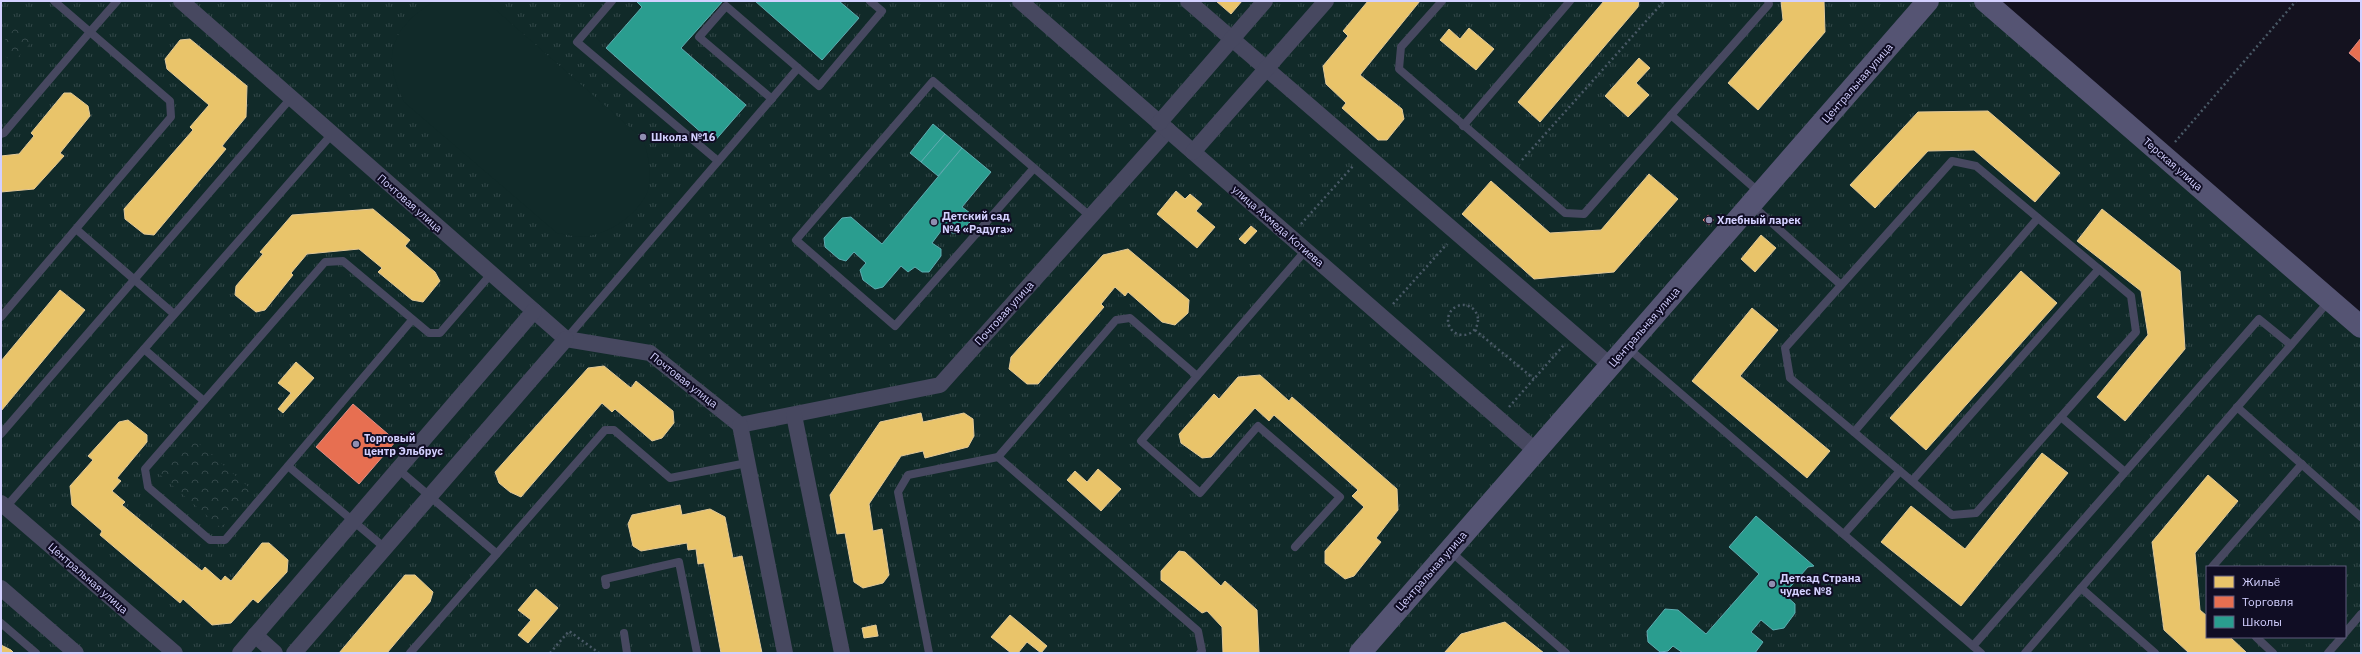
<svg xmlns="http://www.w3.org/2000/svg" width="2362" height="654" viewBox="0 0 2362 654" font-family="'IBM Plex Sans',sans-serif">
  <defs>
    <pattern id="grass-tufts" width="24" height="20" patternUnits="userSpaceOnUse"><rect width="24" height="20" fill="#112a29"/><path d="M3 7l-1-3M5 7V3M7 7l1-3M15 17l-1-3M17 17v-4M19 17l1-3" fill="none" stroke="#334849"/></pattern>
    <pattern id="park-crowns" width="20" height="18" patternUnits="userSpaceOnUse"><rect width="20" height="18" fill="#112a29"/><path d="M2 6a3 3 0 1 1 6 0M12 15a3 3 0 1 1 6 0" fill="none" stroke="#334849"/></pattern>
  </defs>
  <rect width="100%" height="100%" fill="#14121f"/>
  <path fill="url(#grass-tufts)" fill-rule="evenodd" d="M1,1H1985L2361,327V653H1ZM2207,567H2345V637H2207Z"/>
  <g fill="url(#park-crowns)">
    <polygon points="16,27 32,41 13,63 1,52 1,44"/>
    <polygon points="190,436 253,491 221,528 157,472"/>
  </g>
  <path fill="#112a29" d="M434,1L488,3L642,138C649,153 654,182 645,197C632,219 606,235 582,237C574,237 565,234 557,233L404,102C381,55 391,29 434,1Z"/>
  <g fill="#e9c46a" stroke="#e2c897">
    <polygon points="1216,1 1242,1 1231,14"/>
    <polygon points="1368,1 1420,1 1360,75 1402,109 1404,119 1387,140 1378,140 1342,108 1346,103 1326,84 1323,66 1348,36 1343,31"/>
    <polygon points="1604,1 1639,1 1638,7 1540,122 1518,102"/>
    <polygon points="1781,1 1824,1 1825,32 1758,110 1728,83 1783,20"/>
    <polygon points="1469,28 1494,49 1476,70 1440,40 1449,29 1460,39"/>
    <polygon points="190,39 247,86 246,117 222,146 226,149 154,235 144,234 125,219 124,209 193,130 190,127 209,105 167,69 165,59 180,40"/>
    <polygon points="1639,58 1650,68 1636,83 1649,95 1628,117 1605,96"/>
    <polygon points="64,93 71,93 88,106 90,116 60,153 64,156 34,189 1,192 1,156 19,154 34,136 31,133"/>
    <polygon points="1988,111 2060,173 2035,202 1974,150 1928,151 1875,208 1850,185 1918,112"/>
    <polygon points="1649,174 1678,199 1614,272 1534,279 1462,214 1491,181 1550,233 1601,230"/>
    <polygon points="1176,191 1185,199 1190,194 1202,204 1196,211 1215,227 1197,248 1157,214"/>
    <polygon points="373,209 410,240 405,246 435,272 440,281 423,302 412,300 378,272 382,268 359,249 307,254 291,273 293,275 265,310 256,312 235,295 236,286 263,254 260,252 292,215"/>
    <polygon points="2102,209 2180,271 2185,349 2125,421 2097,397 2148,335 2141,291 2077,241"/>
    <polygon points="1251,226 1257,231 1245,244 1239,239"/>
    <polygon points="1761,235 1776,248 1755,272 1741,259"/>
    <polygon points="1128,249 1189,300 1188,313 1175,325 1162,322 1128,292 1125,296 1115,287 1101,304 1104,307 1038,384 1027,384 1009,369 1011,357 1103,255"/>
    <polygon points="2021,271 2057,303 1926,450 1890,418"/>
    <polygon points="60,290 85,310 1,411 1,361"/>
    <polygon points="1752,308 1778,330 1740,376 1830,451 1807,478 1692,381"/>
    <polygon points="296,362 314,378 283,413 278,409 291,393 278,383"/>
    <polygon points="604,366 631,388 636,381 673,411 674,423 662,438 652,441 615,409 612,412 602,403 521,497 510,492 499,483 495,472 588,368"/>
    <polygon points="1260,375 1289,401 1292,397 1397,489 1398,510 1376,538 1381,542 1354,576 1345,579 1325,563 1325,551 1364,507 1352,496 1358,490 1274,415 1269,421 1255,408 1211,457 1202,458 1181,443 1179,434 1214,394 1219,399 1238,377"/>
    <polygon points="921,413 923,422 964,413 973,419 974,436 968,447 925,458 923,451 901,456 869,504 873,531 882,529 889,575 883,583 863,588 854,582 845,533 837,534 830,495 880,422"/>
    <polygon points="128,420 147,435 147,442 117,478 121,481 112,491 125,502 122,505 202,571 205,567 221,581 225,576 231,581 262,543 269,543 288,560 287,572 258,603 253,599 231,623 212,625 183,599 180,603 100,535 102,531 72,505 70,486 93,460 88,456 119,422"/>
    <polygon points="2042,453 2068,473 1961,606 1881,542 1911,506 1965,549"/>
    <polygon points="1098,469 1121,489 1101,511 1067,480 1075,471 1087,482"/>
    <polygon points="2208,475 2238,501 2195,553 2200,610 2207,616 2207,637 2230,637 2247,653 2189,653 2164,630 2152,542"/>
    <polygon points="680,505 682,515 710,509 725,517 733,558 742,556 762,653 721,653 704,563 698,564 696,549 688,550 687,543 641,551 633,546 628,524 632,515"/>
    <polygon points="1179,551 1185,552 1221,586 1225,581 1257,610 1259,653 1223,653 1222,627 1207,611 1202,613 1161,580 1161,571"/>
    <polygon points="405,575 415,575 433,592 430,602 387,653 339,653"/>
    <polygon points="536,589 558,608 528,643 518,635 531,620 518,610"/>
    <polygon points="1010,615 1047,646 1041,653 1027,642 1018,653 1011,653 991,637"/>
    <polygon points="1505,622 1544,653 1444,653 1461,634"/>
    <polygon points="876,625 878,636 864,638 862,628"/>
    <polygon points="1,645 11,650 14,653 1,653"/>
  </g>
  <g fill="#e76f51" stroke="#e18c85">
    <polygon points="2361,38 2361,63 2349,53"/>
    <polygon points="1708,215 1714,220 1709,225 1703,220"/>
    <polygon points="353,404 396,441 359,484 316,447"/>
  </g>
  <g fill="#2a9d8f" stroke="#5dacb1">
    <polygon points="636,1 723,1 681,48 746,105 713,143 606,48 642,7"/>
    <polygon points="755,1 839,1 859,18 822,60"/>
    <polygon points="933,124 945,134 921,162 910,153"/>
    <polygon points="945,134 962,148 938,176 921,162"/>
    <polygon points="962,148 991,172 962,207 970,213 970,222 960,233 952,233 944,227 932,243 941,249 941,256 929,272 922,272 915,267 908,272 901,266 883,287 875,289 863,280 860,270 866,263 854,252 846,261 839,259 825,247 824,238 842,218 851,217 882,244"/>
    <polygon points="1756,516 1814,566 1808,567 1784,594 1795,604 1795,613 1784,628 1773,630 1761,620 1751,632 1763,642 1755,653 1683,653 1673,646 1668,651 1660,652 1648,642 1647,631 1665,609 1678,610 1706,634 1759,574 1729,547"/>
  </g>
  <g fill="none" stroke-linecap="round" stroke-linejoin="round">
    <g stroke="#495966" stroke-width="2.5" stroke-dasharray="2 3" stroke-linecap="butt">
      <polyline points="2175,142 2296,1"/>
      <polyline points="1522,160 1664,1"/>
      <polyline points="1301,224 1354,165"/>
      <polyline points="1393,304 1447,244"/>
      <circle cx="1463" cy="320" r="15"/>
      <polyline points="1475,330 1534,379"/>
      <polyline points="1509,407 1563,346"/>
      <polyline points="550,653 569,631 599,653"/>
    </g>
    <g stroke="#474860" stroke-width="8">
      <polyline points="612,1 577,42 718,161"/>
      <polyline points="1442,1 1401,47 1399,69 1565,213 1584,214 1769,4 1768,1"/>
      <polyline points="772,99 699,37 726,6 819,86 882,11 870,1"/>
      <polyline points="1671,115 1760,193"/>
      <polyline points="1463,126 1570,1"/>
      <polyline points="1,134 4,133 90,32 54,1"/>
      <polygon points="1952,161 1976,166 2131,296 2136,332 1976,513 1952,515 1790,378 1785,348"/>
      <polyline points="1034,168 895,326 796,240 933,81 1091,217"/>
      <polyline points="1752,205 1841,285"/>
      <polyline points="76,229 174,314"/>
      <polyline points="1,317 171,117 170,101 90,32 117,1"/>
      <polyline points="412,320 225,540 210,540 148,487 145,469 325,262 343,261 429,333 440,333 491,274"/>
      <polyline points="566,339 798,68"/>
      <polyline points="1628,348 1981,653"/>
      <polyline points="144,349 204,401"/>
      <polyline points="2237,407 2361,517"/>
      <polyline points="2061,417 2125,472"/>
      <polyline points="1854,432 2038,218"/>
      <polyline points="1,434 291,98"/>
      <polyline points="998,457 1198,631 1202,651 1200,653"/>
      <polyline points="288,466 385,548"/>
      <polyline points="398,469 496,553"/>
      <polyline points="1912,481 2099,269"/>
      <polyline points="6,507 332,134"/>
      <polyline points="1844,534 1900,471"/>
      <polyline points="1295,547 1340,497 1258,426 1200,493 1141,441 1306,250"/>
      <polyline points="1450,551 1566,653"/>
      <polyline points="2212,567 2302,464"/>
      <polyline points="606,585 605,579 679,562 697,653"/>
      <polyline points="2081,588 2155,653"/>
      <polyline points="1,623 36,653"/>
      <polyline points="624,633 627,653"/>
      <polyline points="2345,633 2361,614"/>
      <polyline points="2256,637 2273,653"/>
      <polyline points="1973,646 2259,319 2291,345"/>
      <polyline points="410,653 605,430 614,430 670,478 747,463"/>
      <polyline points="929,653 898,492 908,475 998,457 1116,320 1130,318 1197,376"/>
      <polyline points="2025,653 2329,301"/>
      <polyline points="2328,653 2342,637"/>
    </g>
    <g stroke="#474860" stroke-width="16">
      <polyline points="181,1 566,339 650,353 740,425 940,385 1168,130"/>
      <polyline points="1020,1 1536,451"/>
      <polyline points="1188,1 1611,366"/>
      <polyline points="1159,123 1265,1"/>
      <polyline points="1193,152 1326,1"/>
      <polyline points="794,415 842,653"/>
      <polyline points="740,425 785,653"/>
      <polyline points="1,503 175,653"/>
      <polyline points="1,588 76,653"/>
      <polyline points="255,635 275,653"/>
      <polyline points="240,653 534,311"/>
      <polyline points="294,653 566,339"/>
    </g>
    <g stroke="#555473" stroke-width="22">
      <polyline points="1985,1 2361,327"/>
      <polyline points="1360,653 1928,1"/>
    </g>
  </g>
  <g fill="#908eb1" stroke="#100d24" stroke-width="1.5">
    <circle cx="643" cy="137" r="4"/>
    <circle cx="1709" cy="220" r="4"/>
    <circle cx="934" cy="222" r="4"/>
    <circle cx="356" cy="444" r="4"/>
    <circle cx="1772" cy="584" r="4"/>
  </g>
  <g text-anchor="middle" stroke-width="4" stroke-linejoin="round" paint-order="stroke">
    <g font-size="11" fill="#d3d0ff" stroke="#100d24">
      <text transform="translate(1857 83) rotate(-49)" y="4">Центральная улица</text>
      <text transform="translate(2173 164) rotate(41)" y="4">Терская улица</text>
      <text transform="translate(410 203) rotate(41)" y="4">Почтовая улица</text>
      <text transform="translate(1278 226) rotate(41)" y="4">улица Ахмеда Котиева</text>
      <text transform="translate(1004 313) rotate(-48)" y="4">Почтовая улица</text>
      <text transform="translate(1644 327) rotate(-49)" y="4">Центральная улица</text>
      <text transform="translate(684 380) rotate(38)" y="4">Почтовая улица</text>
      <text transform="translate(1431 571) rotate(-49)" y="4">Центральная улица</text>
      <text transform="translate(88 578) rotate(41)" y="4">Центральная улица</text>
    </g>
    <g font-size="11" font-weight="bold" fill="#d3d0ff" stroke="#100d24" text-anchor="start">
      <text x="651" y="141">Школа №16</text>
      <text x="942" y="220">Детский сад<tspan x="942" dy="13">№4 «Радуга»</tspan></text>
      <text x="1717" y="224">Хлебный ларек</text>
      <text x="364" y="442">Торговый<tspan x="364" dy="13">центр Эльбрус</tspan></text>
      <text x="1780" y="582">Детсад Страна<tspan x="1780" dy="13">чудес №8</tspan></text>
    </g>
  </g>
  <rect width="2362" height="654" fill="none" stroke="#d3d0ff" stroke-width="4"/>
  <rect x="2206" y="566" width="140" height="72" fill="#100d24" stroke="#5e5b7c"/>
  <rect x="2214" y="576" width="20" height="12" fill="#e9c46a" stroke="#5e5b7c"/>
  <text x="2242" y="586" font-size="12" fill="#d3d0ff">Жильё</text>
  <rect x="2214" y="596" width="20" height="12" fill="#e76f51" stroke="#5e5b7c"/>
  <text x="2242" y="606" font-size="12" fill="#d3d0ff">Торговля</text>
  <rect x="2214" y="616" width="20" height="12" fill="#2a9d8f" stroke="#5e5b7c"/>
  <text x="2242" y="626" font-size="12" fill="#d3d0ff">Школы</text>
</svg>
